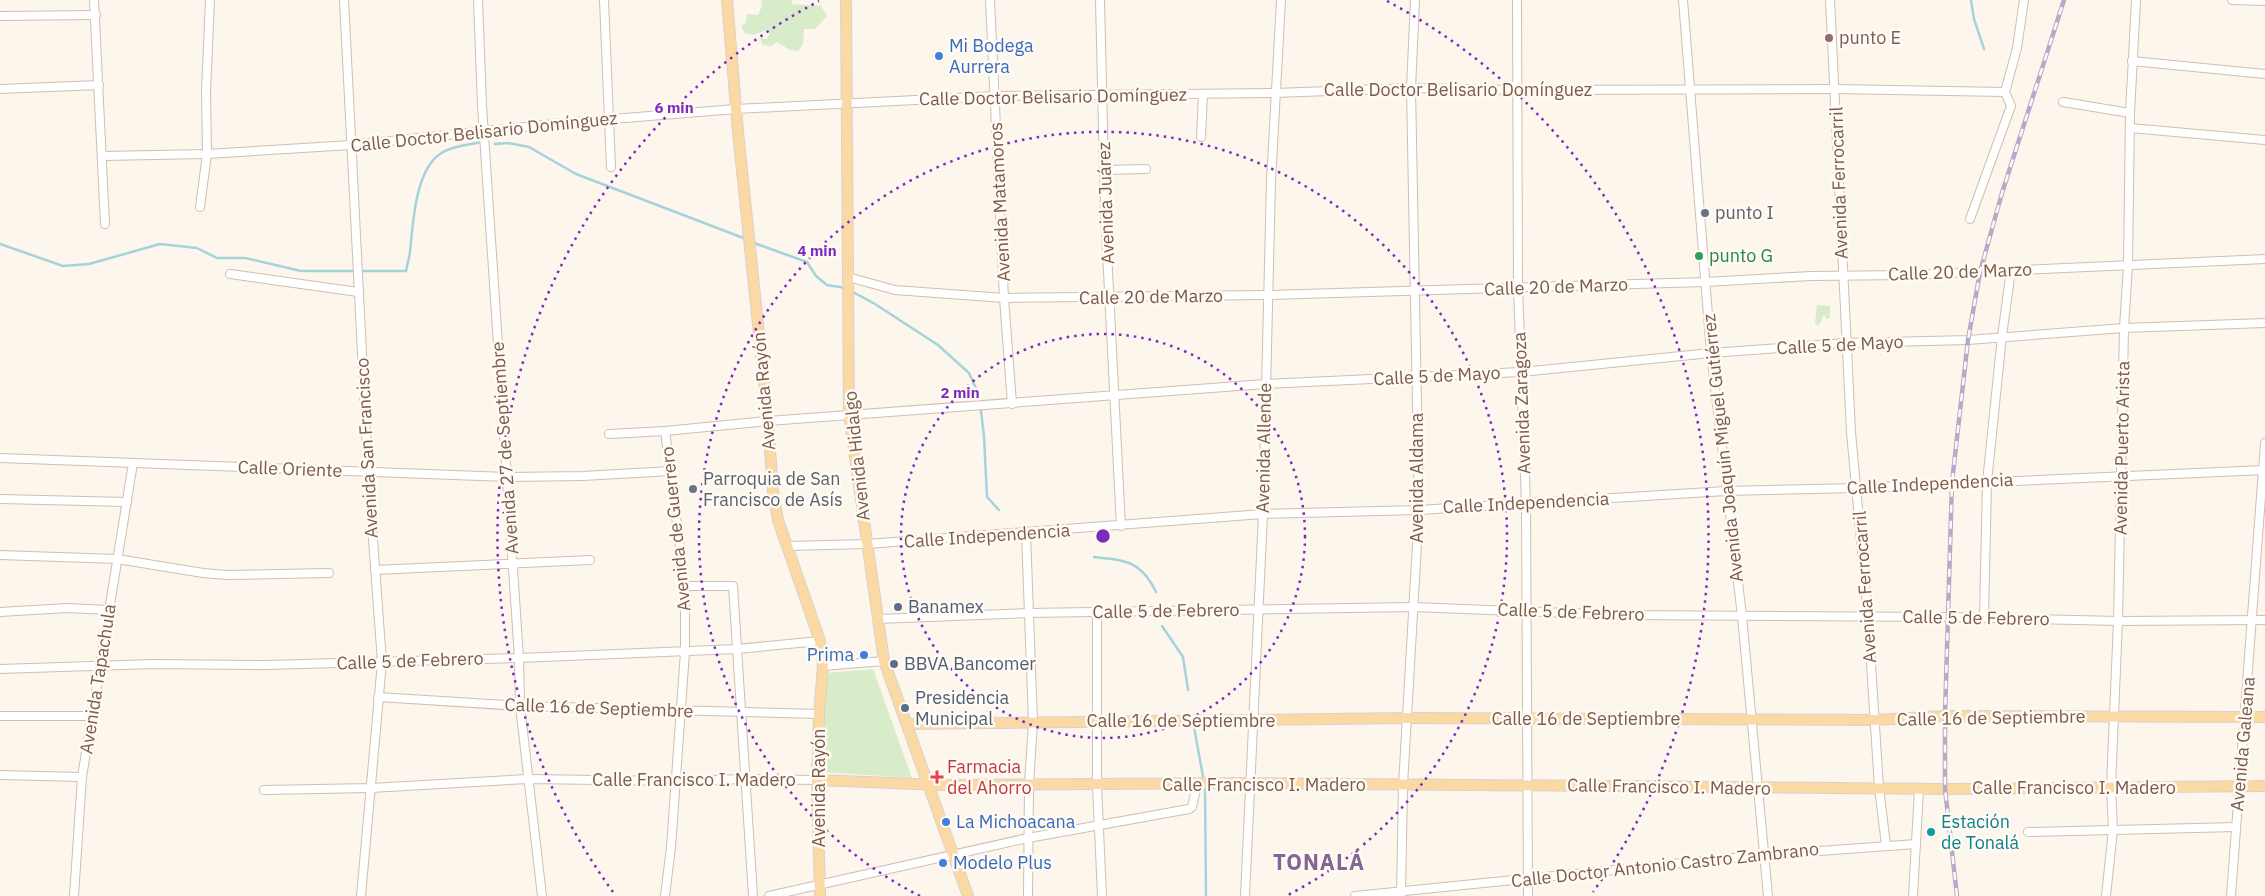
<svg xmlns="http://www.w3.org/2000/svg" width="2265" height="896" viewBox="0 0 2265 896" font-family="'IBM Plex Sans',sans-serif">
  <rect width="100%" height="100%" fill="#fdf6ec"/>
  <g fill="#d8ecc9">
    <polygon points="761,0 792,0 792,4 821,6 827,16 815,29 804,29 803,44 798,51 790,50 777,42 771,46 763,45 760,38 767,39 770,32 766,30 754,35 745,33 741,27 746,22 747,14 758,15 762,6"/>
    <polygon points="1817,305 1830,306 1830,318 1826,319 1825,316 1822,316 1822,320 1818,326 1815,323"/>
    <polygon points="873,669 912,778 822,772 826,673"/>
  </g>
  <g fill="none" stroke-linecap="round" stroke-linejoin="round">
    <g stroke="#a5d3da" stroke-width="2.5">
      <polyline points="1971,0 1974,19 1984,49"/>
      <polyline points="495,144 508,143 529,147 576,174 746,239"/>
      <polyline points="754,243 807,262 816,276 827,285 846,288"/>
      <path d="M0,244L63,266L89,264L160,244L197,248L217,258H245L301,271H406C407,265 409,259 410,252C413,224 415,171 440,154C450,146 469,145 481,142"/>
      <polyline points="851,291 875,304 938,345 969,373 979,395 984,436 987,497 999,510"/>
      <path d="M1094,557C1125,560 1141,561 1156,592"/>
      <polyline points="1162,626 1183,657 1188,690"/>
      <polyline points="1194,727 1204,782"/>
      <polyline points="1205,787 1206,896"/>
    </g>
    <defs>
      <g id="minor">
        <polyline points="94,0 105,224"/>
        <polyline points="344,0 368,471 382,662 361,896"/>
        <polyline points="478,0 482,105 519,658 520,706 542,896"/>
        <polyline points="604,0 611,167"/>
        <polyline points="990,0 1004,298 1012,404"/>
        <polyline points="1100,0 1105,213 1121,526"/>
        <polyline points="1517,0 1518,288 1526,504 1528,896"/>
        <polyline points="1683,0 1711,353 1742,616 1768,896"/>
        <polyline points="1830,0 1851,432 1868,617 1879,788 1886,845"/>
        <polyline points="2232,0 2265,1"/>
        <polyline points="0,16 96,15"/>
        <polyline points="2132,61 2265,74"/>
        <polyline points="0,89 99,85"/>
        <polyline points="2063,102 2130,113"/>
        <polyline points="2130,128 2265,140"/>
        <polyline points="1201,137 1203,94"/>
        <polyline points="103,156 207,154 351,145 563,123 736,109 995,96 1275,93 1411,88 1517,90 1835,89 2005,92"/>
        <polyline points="1104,170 1146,169"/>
        <polyline points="200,207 207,154 206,91 210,0"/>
        <polyline points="1970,219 2011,106 2005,92 2017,48 2024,0"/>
        <polyline points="230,274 358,292"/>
        <polyline points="848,277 895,290 1004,298 1267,295 1705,282 1811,276 1908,275 2265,259"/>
        <polyline points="609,434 665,431 768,421 1265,384 1521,372 1711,353 1846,343 1968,340 2124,328 2265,323"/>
        <polyline points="0,458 507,477 583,476 671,471"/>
        <polyline points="0,499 127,502"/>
        <polyline points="1026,533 1033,722 1029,784 1028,896"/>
        <polyline points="787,546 867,544 1263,514 1419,510 1726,491 1857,488 2265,470"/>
        <polyline points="0,555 117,559 203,573 227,575 329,573"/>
        <polyline points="375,570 590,560"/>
        <polyline points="685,586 733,586 753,896"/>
        <polyline points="0,612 67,608 109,610"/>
        <polyline points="1097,613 1097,785 1102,896"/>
        <polyline points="1984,618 1987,482 2002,336 2011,270"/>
        <polyline points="878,619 1028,613 1413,607 1619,615 1948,617 2118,621 2265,620"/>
        <polyline points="823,666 884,661"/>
        <polyline points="0,669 153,664 266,665 519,658 737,649 820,641"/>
        <polyline points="378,697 520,706 819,714"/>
        <polyline points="0,716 92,716"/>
        <polyline points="0,775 82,777"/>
        <polyline points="264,790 371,788 527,779 674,781 745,779 817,780"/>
        <polyline points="2028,832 2236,827"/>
        <polyline points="74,896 82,777 133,463"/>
        <polyline points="665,896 671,847 685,652 685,586 665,431"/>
        <polyline points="769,896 1028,838 1189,809 1192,807 1197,785"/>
        <polyline points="1245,896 1263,514 1271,181 1281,0"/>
        <polyline points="1355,896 1763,855 1916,844"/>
        <polyline points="1401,896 1403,785 1419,510 1411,88 1415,0"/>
        <polyline points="1913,896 1919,789"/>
        <polyline points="2106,896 2113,830 2111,787 2118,621 2124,328 2128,265 2130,113 2136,0"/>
        <polyline points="2231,896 2265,443"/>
      </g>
      <g id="major">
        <polyline points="727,0 738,132 768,421 773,492 778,520 820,641 823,666 819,714 817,780 820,896"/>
        <polyline points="846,0 849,415 884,661 968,896"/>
        <polyline points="907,724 1408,718 1875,720 1945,716 2265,717"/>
        <polyline points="817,780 941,785 1251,783 1945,789 2265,786"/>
      </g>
    </defs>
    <use href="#minor" stroke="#d1beb0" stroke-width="10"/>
    <use href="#major" stroke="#dad1cd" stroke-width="12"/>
    <use href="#minor" stroke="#fff" stroke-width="8"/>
    <use href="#major" stroke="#fbd9a5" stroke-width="10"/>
    <defs>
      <polyline id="rail" points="1957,896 1945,789 1945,716 1952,482 1968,340 1980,272 2002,193 2064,0"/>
    </defs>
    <use href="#rail" stroke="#b9a8c9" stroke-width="4.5"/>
    <use href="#rail" stroke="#fffaf3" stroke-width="2.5" stroke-dasharray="8" stroke-linecap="butt"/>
  </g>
  <g fill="none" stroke="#7b2cbf" stroke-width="2.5" stroke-dasharray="2.5 5">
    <circle cx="1103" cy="536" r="202"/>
    <path d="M920 896A404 404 0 1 1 1286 896"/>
    <path d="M613 892A606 606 0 0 1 819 1M1387 1A606 606 0 0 1 1593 892"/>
  </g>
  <circle fill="#8d6e63" stroke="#fffaf3" stroke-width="2" cx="1829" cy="38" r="5"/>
  <g fill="#3f7fe0" stroke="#fffaf3" stroke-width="2">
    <circle cx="939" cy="56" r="5"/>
    <circle cx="864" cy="655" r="5"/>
    <circle cx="946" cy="822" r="5"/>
    <circle cx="943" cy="863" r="5"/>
  </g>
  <g fill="#6b7280" stroke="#fffaf3" stroke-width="2">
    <circle cx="1705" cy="213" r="5"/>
    <circle cx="693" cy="489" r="5"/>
  </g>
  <circle fill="#2e9e5b" stroke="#fffaf3" stroke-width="2" cx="1699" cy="256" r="5"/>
  <g fill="#5c6f8a" stroke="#fffaf3" stroke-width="2">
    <circle cx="898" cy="607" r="5"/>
    <circle cx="894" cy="664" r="5"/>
    <circle cx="905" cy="708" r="5"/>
  </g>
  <path fill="#e0444e" stroke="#fffaf3" stroke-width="2" d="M934.5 769.5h5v5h5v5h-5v5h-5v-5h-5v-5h5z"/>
  <circle fill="#0f9aa8" stroke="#fffaf3" stroke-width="2" cx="1931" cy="832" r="5"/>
  <g text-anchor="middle" stroke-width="5" stroke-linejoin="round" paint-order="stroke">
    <g font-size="18" fill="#785e54" stroke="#fffaf3" text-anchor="start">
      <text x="1839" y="44">punto E</text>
    </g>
    <g font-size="18" fill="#366cbe" stroke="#fffaf3" text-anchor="start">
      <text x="949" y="52">Mi Bodega<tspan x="949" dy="21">Aurrera</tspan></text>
      <text x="854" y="661" text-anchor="end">Prima</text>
      <text x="956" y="828">La Michoacana</text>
      <text x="953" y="869">Modelo Plus</text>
    </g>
    <g font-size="18" fill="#7a5c4d" stroke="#fffaf3">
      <text x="1458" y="96">Calle Doctor Belisario Domínguez</text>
      <text transform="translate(1053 97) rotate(-1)" y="6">Calle Doctor Belisario Domínguez</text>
      <text transform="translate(484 132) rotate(-6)" y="6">Calle Doctor Belisario Domínguez</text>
      <text transform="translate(1839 183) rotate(-92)" y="6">Avenida Ferrocarril</text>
      <text transform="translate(1000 202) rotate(-93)" y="6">Avenida Matamoros</text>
      <text transform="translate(1106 203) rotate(-92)" y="6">Avenida Juárez</text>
      <text transform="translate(1960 272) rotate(-2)" y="6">Calle 20 de Marzo</text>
      <text transform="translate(1556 287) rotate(-2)" y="6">Calle 20 de Marzo</text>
      <text transform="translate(1151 297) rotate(-1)" y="6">Calle 20 de Marzo</text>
      <text transform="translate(1840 345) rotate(-3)" y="6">Calle 5 de Mayo</text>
      <text transform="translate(1437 376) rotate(-3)" y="6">Calle 5 de Mayo</text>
      <text transform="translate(764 391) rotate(-95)" y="6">Avenida Rayón</text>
      <text transform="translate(1522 403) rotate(-92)" y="6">Avenida Zaragoza</text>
      <text transform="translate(367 448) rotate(-93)" y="6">Avenida San Francisco</text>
      <text transform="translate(505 448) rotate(-94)" y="6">Avenida 27 de Septiembre</text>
      <text transform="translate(1264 448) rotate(-89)" y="6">Avenida Allende</text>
      <text transform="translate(1723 448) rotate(-96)" y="6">Avenida Joaquín Miguel Gutiérrez</text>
      <text transform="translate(2122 448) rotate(-89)" y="6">Avenida Puerto Arista</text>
      <text transform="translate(857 456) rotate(-96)" y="6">Avenida Hidalgo</text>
      <text transform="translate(290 469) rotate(2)" y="6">Calle Oriente</text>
      <text transform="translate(1417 478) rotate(-90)" y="6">Avenida Aldama</text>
      <text transform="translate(1930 484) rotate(-3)" y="6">Calle Independencia</text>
      <text transform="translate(1526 503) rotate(-3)" y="6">Calle Independencia</text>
      <text transform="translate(676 529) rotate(-96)" y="6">Avenida de Guerrero</text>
      <text transform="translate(987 536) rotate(-4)" y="6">Calle Independencia</text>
      <text transform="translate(1865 587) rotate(-94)" y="6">Avenida Ferrocarril</text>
      <text transform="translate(1166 611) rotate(-1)" y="6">Calle 5 de Febrero</text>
      <text transform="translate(1571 612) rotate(2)" y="6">Calle 5 de Febrero</text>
      <text transform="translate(1976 618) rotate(1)" y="6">Calle 5 de Febrero</text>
      <text transform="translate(410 661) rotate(-2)" y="6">Calle 5 de Febrero</text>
      <text transform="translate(98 679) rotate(-81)" y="6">Avenida Tapachula</text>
      <text transform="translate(599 708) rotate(2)" y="6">Calle 16 de Septiembre</text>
      <text transform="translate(1991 718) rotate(-1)" y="6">Calle 16 de Septiembre</text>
      <text x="1586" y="725">Calle 16 de Septiembre</text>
      <text x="1181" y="727">Calle 16 de Septiembre</text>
      <text transform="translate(2243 744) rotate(-85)" y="6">Avenida Galeana</text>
      <text x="694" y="786">Calle Francisco I. Madero</text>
      <text x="1264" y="791">Calle Francisco I. Madero</text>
      <text transform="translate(1669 787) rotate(1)" y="6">Calle Francisco I. Madero</text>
      <text transform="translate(819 788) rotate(-90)" y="6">Avenida Rayón</text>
      <text x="2074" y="794">Calle Francisco I. Madero</text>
      <text transform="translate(1665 865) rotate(-6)" y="6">Calle Doctor Antonio Castro Zambrano</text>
    </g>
    <g font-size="18" fill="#5b616d" stroke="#fffaf3" text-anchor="start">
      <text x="1715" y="219">punto I</text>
      <text x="703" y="485">Parroquia de San<tspan x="703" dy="21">Francisco de Asís</tspan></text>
    </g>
    <g font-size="18" fill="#27864d" stroke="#fffaf3" text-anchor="start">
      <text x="1709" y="262">punto G</text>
    </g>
    <g font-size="18" fill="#4e5e75" stroke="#fffaf3" text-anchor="start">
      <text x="908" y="613">Banamex</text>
      <text x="904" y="670">BBVA Bancomer</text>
      <text x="915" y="704">Presidencia<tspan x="915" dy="21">Municipal</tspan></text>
    </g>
    <g font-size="18" fill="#be3a42" stroke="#fffaf3" text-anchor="start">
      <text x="947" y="773">Farmacia<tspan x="947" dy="21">del Ahorro</tspan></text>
    </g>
    <g font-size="18" fill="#0d838f" stroke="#fffaf3" text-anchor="start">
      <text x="1941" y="828">Estación<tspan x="1941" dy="21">de Tonalá</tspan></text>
    </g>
    <g font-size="22" font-weight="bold" letter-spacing="1" fill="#846695" stroke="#fffaf3">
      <text x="1319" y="870">TONALÁ</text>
    </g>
  </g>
  <circle cx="1103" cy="536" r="8" fill="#7b2cbf" stroke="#fffaf3" stroke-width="2.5"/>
  <g font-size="15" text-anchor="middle" font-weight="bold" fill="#7b2cbf" stroke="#fffaf3" stroke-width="5" stroke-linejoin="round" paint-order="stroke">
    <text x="674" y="113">6 min</text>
    <text x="817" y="256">4 min</text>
    <text x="960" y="398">2 min</text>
  </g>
</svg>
